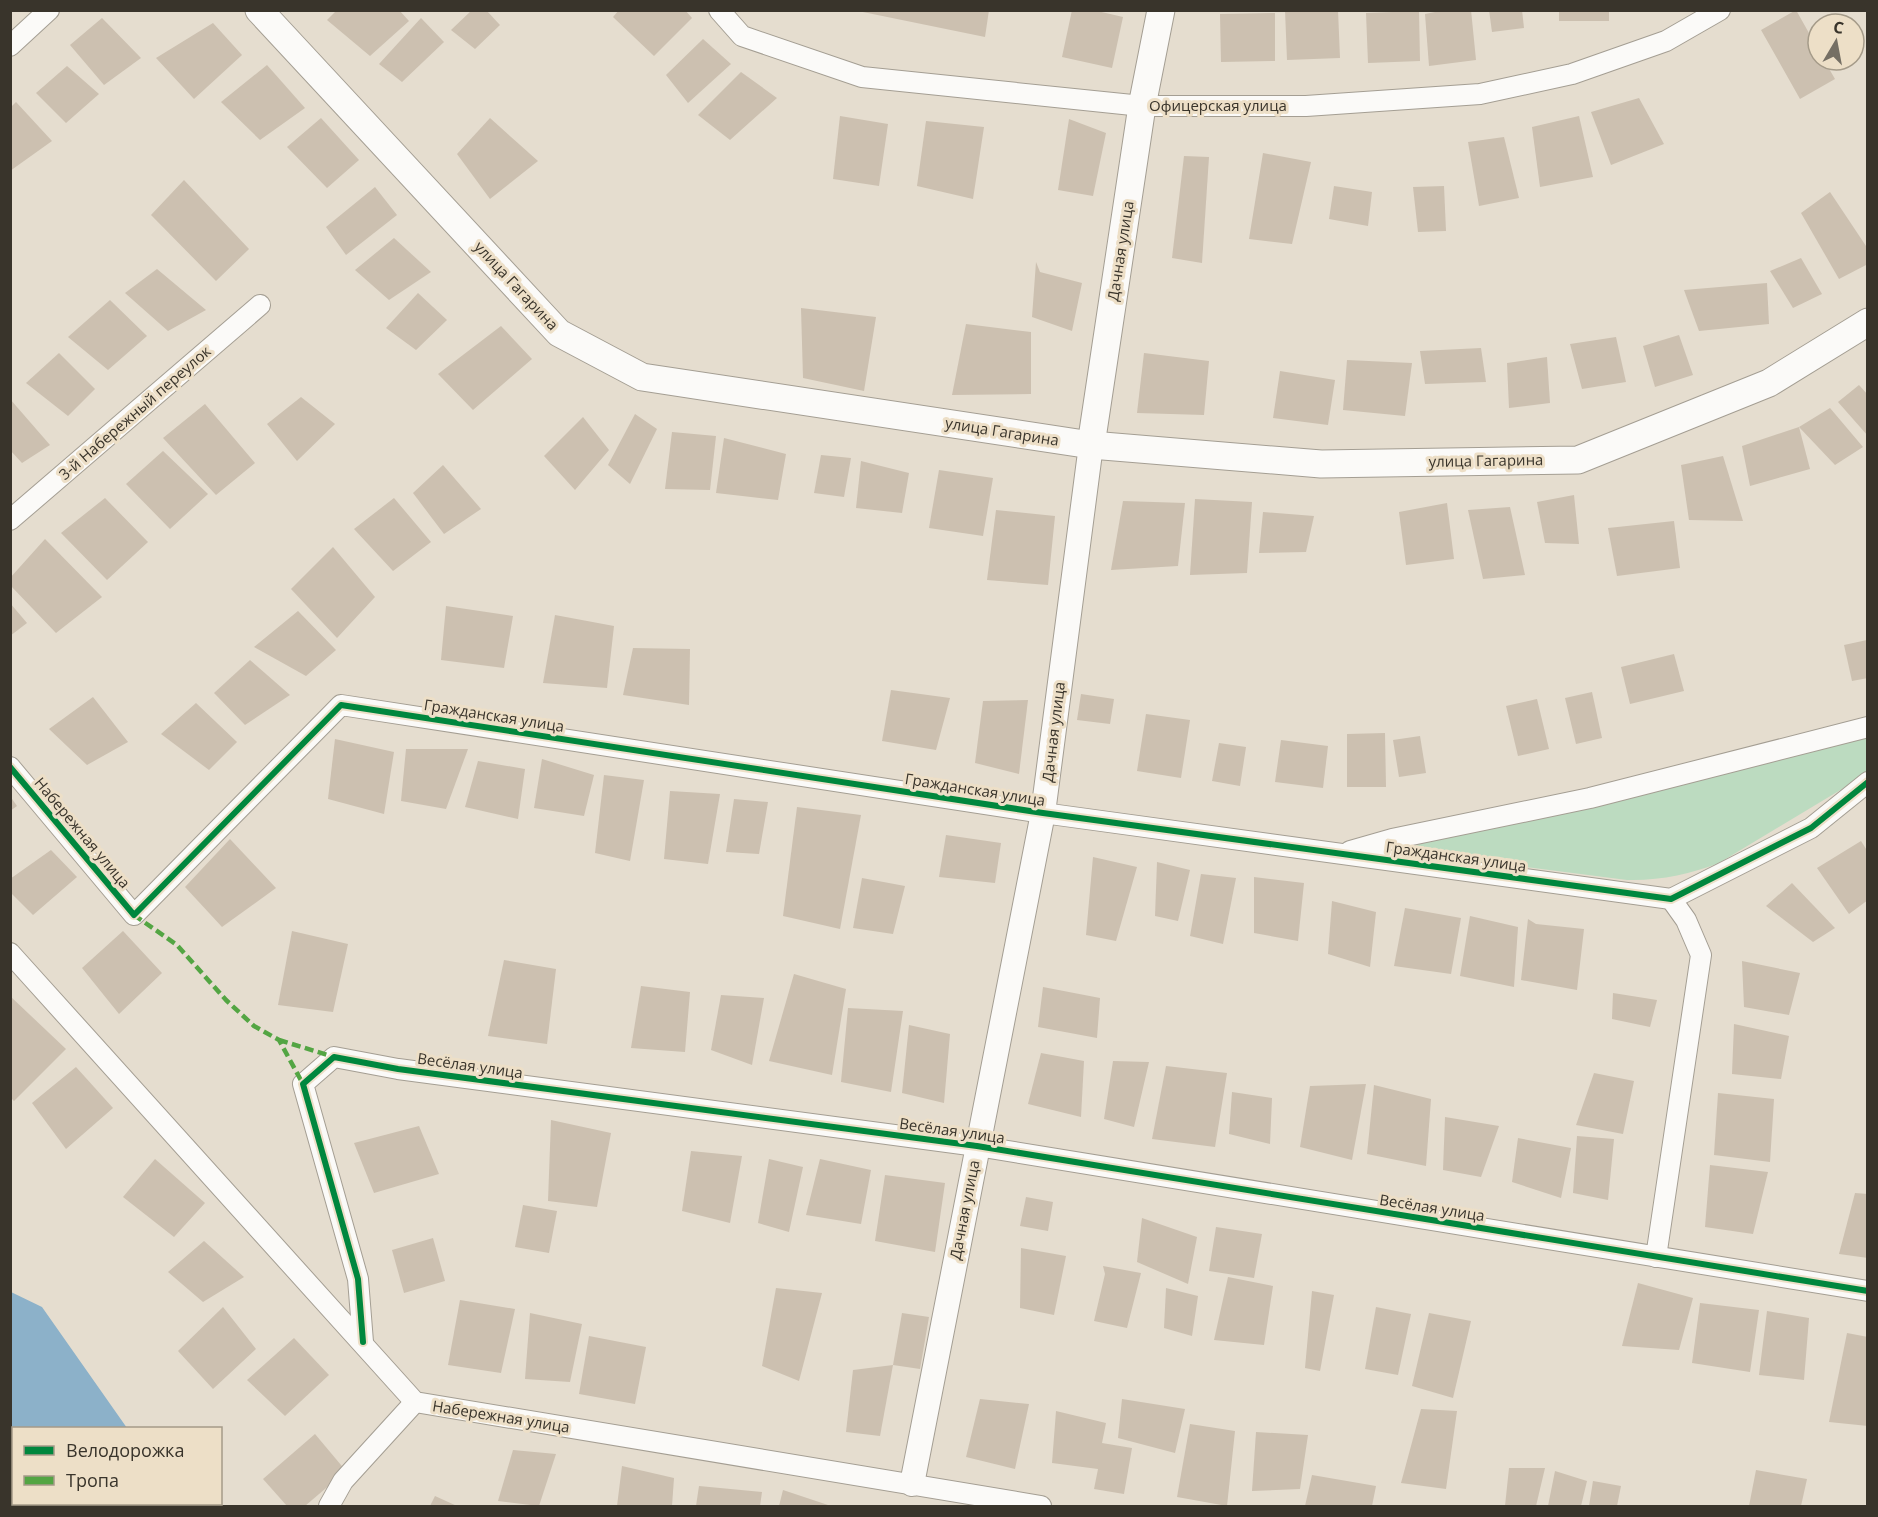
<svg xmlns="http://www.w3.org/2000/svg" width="1878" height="1517" viewBox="0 0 1878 1517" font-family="'Open Sans',sans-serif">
  <rect width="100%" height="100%" fill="#e5ddcf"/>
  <path fill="#bcdbc0" d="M1867,734V774L1719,863C1690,874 1659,881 1627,880L1387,849L1399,842L1691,782Z"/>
  <polygon fill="#8cb1c9" points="11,1292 42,1307 127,1428 14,1428 14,1504 179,1504 181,1506 11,1506"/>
  <g fill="#ccc0b0">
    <polygon points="337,10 399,10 409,21 370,56 327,20"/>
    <polygon points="472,10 486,10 500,25 475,49 451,30"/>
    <polygon points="619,10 685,10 692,18 654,56 613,17"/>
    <polygon points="853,10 989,10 985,37"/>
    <polygon points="1072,10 1093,10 1123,17 1112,68 1062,57"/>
    <polygon points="1285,10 1338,10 1340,58 1287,60"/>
    <polygon points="1445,10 1471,10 1476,60 1429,66 1425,14"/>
    <polygon points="1489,10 1522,10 1524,28 1492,32"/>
    <rect x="1559" y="10" width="50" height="11"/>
    <polygon points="1796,10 1818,49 1818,60 1824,60 1835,79 1800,99 1761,30"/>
    <polygon points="1419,11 1420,61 1368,63 1366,13"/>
    <polygon points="1275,13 1275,61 1221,62 1220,14"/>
    <polygon points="102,18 141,58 104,85 70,45"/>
    <polygon points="421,18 444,42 402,82 379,64"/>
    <polygon points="213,23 242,55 194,99 156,58"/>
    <polygon points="703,39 731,64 688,103 666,75"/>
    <polygon points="267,65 305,108 260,140 221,102"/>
    <polygon points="67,66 99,94 66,123 36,93"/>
    <polygon points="741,72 777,98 730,140 698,115"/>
    <polygon points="1639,98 1664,144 1611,165 1591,112"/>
    <polygon points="16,102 52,141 10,171 10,108"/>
    <polygon points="840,116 888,124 879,186 833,179"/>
    <polygon points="1579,116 1593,177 1540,187 1532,127"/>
    <polygon points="321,118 359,160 327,188 287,147"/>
    <polygon points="490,118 538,161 490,199 457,154"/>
    <polygon points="1069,119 1106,133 1093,196 1058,190"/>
    <polygon points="926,121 984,127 973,199 917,186"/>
    <polygon points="1504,137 1519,198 1479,206 1468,142"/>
    <polygon points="1263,153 1311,162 1292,244 1249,239"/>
    <polygon points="1184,156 1209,157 1202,263 1172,258"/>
    <polygon points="184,180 249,249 216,281 151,215"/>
    <polygon points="1334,186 1372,192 1368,226 1329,219"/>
    <polygon points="1444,186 1446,231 1418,232 1413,187"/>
    <polygon points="375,187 397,215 346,255 326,227"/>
    <polygon points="1830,192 1868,249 1868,264 1839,279 1801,213"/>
    <polygon points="394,238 431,272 389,300 355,270"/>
    <polygon points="1801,258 1822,294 1793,308 1770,271"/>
    <polygon points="1036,262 1040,272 1082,283 1072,331 1032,317"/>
    <polygon points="157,269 206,310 168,331 125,293"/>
    <polygon points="1767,283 1769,324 1699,331 1684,290"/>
    <polygon points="418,293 447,320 416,350 386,328"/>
    <polygon points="110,300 147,336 108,370 68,337"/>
    <polygon points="801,308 876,317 864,391 803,378"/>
    <polygon points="966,324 1031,332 1031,394 952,395"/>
    <polygon points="501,326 532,359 473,410 438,374"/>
    <polygon points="1679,335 1693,375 1655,387 1643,346"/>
    <polygon points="1616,337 1626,382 1582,389 1570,344"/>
    <polygon points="1481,348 1486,382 1425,384 1420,351"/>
    <polygon points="59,353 95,389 68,416 26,383"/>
    <polygon points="1144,353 1209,361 1204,415 1137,413"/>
    <polygon points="1547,357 1550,403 1509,408 1507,363"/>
    <polygon points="1347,360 1412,363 1405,416 1343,410"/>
    <polygon points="1280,371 1335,380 1328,425 1273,418"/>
    <polygon points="1859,385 1868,395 1868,436 1838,402"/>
    <polygon points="301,397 335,424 297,461 267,424"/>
    <polygon points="10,399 50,445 22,463 10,450"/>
    <polygon points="205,404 255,463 216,495 163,438"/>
    <polygon points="1830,408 1863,447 1835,465 1799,427"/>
    <polygon points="635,414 657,429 630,484 608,465"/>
    <polygon points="583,417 609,450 575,490 544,456"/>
    <polygon points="1799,427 1810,469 1750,486 1742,446"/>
    <polygon points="672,432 716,436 710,490 665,489"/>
    <polygon points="724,438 786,454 778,500 716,493"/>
    <polygon points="163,451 208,494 170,529 126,484"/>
    <polygon points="821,455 851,458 844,497 814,493"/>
    <polygon points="1723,456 1743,521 1689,520 1681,465"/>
    <polygon points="861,461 909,473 902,513 856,508"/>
    <polygon points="443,465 481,509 444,534 413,493"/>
    <polygon points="939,470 993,478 983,536 929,528"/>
    <polygon points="1574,495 1579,544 1545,543 1537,502"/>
    <polygon points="105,498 148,542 107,580 61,533"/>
    <polygon points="394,498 431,542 393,571 354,529"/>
    <polygon points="1195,499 1252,502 1247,573 1190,575"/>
    <polygon points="1123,501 1185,503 1178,566 1111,570"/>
    <polygon points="1447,503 1454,559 1406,565 1399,512"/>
    <polygon points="1510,507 1525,575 1483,579 1468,510"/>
    <polygon points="996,510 1055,516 1048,585 987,580"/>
    <polygon points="1263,512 1314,516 1306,552 1259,553"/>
    <polygon points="1674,521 1680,568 1617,576 1608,528"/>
    <polygon points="45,539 102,597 56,633 10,585 10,578"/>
    <polygon points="333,547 375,597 337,638 291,589"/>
    <polygon points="10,603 27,623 10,636"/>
    <polygon points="446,606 513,616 504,668 441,660"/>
    <polygon points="298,611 336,650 306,676 254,647"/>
    <polygon points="555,615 614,626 607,688 543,683"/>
    <polygon points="1867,640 1868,678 1852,681 1844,645"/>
    <polygon points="633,648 690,649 689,705 623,695"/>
    <polygon points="1674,654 1684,691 1630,704 1621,667"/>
    <polygon points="250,660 290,695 245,725 214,693"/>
    <polygon points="891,690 950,698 936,750 882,741"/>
    <polygon points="1592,692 1602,738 1576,744 1565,698"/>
    <polygon points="1081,694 1114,699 1110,724 1077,720"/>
    <polygon points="93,697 128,742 87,765 49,729"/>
    <polygon points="1537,699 1549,749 1518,756 1506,706"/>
    <polygon points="1028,700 1019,774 975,763 983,701"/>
    <polygon points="196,703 237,742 209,770 161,734"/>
    <polygon points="1146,714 1190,720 1181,778 1137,771"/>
    <polygon points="1385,733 1386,787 1347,787 1347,734"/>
    <polygon points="1420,736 1426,773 1399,777 1393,740"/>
    <polygon points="335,739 394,752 384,814 328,799"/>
    <polygon points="1281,740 1328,746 1323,788 1275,782"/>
    <polygon points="1219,743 1246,747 1240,786 1212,781"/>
    <polygon points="406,749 468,749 446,809 401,801"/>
    <polygon points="542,759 594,775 584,816 534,808"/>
    <polygon points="478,761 525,769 518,819 465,807"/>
    <polygon points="604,775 644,780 630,861 595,853"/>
    <polygon points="670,791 720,794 708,864 664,859"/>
    <polygon points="10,796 17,806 10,811"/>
    <polygon points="734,799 768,802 759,854 726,852"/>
    <polygon points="797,807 861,815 840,929 783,916"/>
    <polygon points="946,835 1001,843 995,883 939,877"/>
    <polygon points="230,839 276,888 222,927 185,887"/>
    <polygon points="1861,841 1868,852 1868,900 1849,914 1817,868"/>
    <polygon points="51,850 77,877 33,915 10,892 10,879"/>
    <polygon points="1093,857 1137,867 1116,941 1086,935"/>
    <polygon points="1157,862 1190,870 1178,921 1155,916"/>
    <polygon points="1201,874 1236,878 1223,944 1190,936"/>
    <polygon points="1254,877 1304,883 1298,941 1254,933"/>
    <polygon points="862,878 905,886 893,934 853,928"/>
    <polygon points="1792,883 1835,928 1813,942 1766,906"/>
    <polygon points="1332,901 1376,912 1370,967 1328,954"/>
    <polygon points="1405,908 1461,918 1451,974 1394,966"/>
    <polygon points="1470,916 1518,927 1514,987 1460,976"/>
    <polygon points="1528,919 1536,924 1584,929 1577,990 1521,980"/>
    <polygon points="123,931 162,973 119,1014 82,968"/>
    <polygon points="292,931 348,944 333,1012 278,1005"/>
    <polygon points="504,960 556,969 547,1044 488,1036"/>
    <polygon points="1742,961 1800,973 1789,1015 1744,1007"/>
    <polygon points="794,974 846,989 832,1075 769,1061"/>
    <polygon points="641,986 690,992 685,1052 631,1048"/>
    <polygon points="1043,987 1100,998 1097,1038 1038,1027"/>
    <polygon points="1613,993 1657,1000 1650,1027 1612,1019"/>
    <polygon points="721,995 764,998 752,1065 711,1050"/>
    <polygon points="10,996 66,1049 14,1101 10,1097"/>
    <polygon points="848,1008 903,1011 891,1092 841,1082"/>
    <polygon points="1734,1024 1789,1036 1781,1079 1732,1074"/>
    <polygon points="909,1025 950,1034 944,1103 902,1093"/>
    <polygon points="1041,1053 1084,1061 1081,1117 1028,1104"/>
    <polygon points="1113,1061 1149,1062 1134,1127 1104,1119"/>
    <polygon points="1166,1066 1227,1073 1215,1147 1152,1139"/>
    <polygon points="76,1067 113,1108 66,1149 32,1103"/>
    <polygon points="1594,1073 1634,1081 1623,1134 1576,1125"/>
    <polygon points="1366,1084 1352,1160 1300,1147 1310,1086"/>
    <polygon points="1374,1085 1431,1099 1426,1166 1367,1154"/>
    <polygon points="1232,1092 1272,1098 1270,1144 1229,1134"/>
    <polygon points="1718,1093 1774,1099 1770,1162 1714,1155"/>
    <polygon points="1445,1117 1499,1126 1481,1177 1443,1170"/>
    <polygon points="551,1120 611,1133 597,1207 548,1201"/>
    <polygon points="419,1126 439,1174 374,1193 354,1143"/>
    <polygon points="1577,1136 1614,1139 1608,1200 1573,1193"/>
    <polygon points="1518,1138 1571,1148 1561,1198 1512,1182"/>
    <polygon points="691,1151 742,1156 730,1223 682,1211"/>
    <polygon points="155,1159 205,1203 174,1237 123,1197"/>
    <polygon points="769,1159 803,1167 789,1232 758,1223"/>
    <polygon points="820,1159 871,1170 861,1224 806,1215"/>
    <polygon points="1710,1165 1768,1172 1753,1234 1705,1227"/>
    <polygon points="885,1175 945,1183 935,1252 875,1241"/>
    <polygon points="1855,1193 1868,1194 1868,1258 1839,1254"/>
    <polygon points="1026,1197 1053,1202 1048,1231 1020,1226"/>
    <polygon points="523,1205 557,1211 549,1253 515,1247"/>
    <polygon points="1142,1218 1197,1237 1188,1284 1137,1262"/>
    <polygon points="1216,1227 1262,1234 1254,1278 1209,1271"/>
    <polygon points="433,1238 445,1281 404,1293 392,1250"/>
    <polygon points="204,1241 244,1277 203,1302 168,1272"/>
    <polygon points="1021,1248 1066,1256 1054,1315 1020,1308"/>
    <polygon points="1103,1266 1141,1273 1127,1328 1094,1321 1105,1274"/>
    <polygon points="1228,1277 1273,1286 1264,1345 1214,1340"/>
    <polygon points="1638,1283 1693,1298 1679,1350 1622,1346"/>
    <polygon points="776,1288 822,1293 799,1381 762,1366"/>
    <polygon points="1166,1288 1198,1296 1192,1336 1164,1328"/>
    <polygon points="1312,1291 1334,1295 1320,1371 1305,1368"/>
    <polygon points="460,1300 515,1309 501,1373 448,1365"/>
    <polygon points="1700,1303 1759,1310 1750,1372 1692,1363"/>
    <polygon points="223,1307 256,1349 213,1389 178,1351"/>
    <polygon points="1376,1307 1411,1314 1398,1375 1365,1369"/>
    <polygon points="1767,1311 1809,1318 1804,1380 1759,1375"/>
    <polygon points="530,1313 582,1324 570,1382 525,1379"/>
    <polygon points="902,1313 929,1317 920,1369 893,1365"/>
    <polygon points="1429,1313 1471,1321 1453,1398 1412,1386"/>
    <polygon points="1847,1333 1868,1337 1868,1426 1829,1422"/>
    <polygon points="589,1336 646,1347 635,1404 579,1394"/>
    <polygon points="294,1338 329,1375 285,1416 247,1380"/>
    <polygon points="893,1365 880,1436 846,1432 853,1370"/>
    <polygon points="980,1399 1029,1404 1015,1469 966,1457"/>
    <polygon points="1122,1399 1185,1409 1175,1453 1118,1438"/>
    <polygon points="1421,1409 1457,1411 1446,1489 1401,1483"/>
    <polygon points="1056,1411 1106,1423 1102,1443 1132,1448 1124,1494 1094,1489 1098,1469 1052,1463"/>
    <polygon points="1190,1424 1235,1431 1227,1506 1177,1497"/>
    <polygon points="1256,1432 1308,1435 1300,1489 1252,1491"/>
    <polygon points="315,1434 346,1471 305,1506 287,1506 263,1479"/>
    <polygon points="513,1450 556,1454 539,1506 498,1501"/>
    <polygon points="622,1466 674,1478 672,1506 617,1506"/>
    <polygon points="1509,1468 1545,1468 1536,1506 1505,1506"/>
    <polygon points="1756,1470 1807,1479 1801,1506 1749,1506"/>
    <polygon points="1555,1471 1587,1481 1581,1506 1548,1506"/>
    <polygon points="1312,1475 1376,1486 1372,1506 1305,1506"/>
    <polygon points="1593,1481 1621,1486 1617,1506 1589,1506"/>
    <polygon points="699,1486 762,1492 760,1506 696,1506"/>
    <polygon points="783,1490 831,1506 779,1506"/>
    <polygon points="435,1496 457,1506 430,1506"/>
  </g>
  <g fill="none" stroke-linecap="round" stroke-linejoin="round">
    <defs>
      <g id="minor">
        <polyline points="719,10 742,36 862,77 1142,106 1306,106 1480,94 1572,74 1666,41 1720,10"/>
        <polyline points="10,46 49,10"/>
        <polyline points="10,520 260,305"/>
        <polyline points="10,767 134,915 341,705 1043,813 1671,899 1811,828 1868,782"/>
        <polyline points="1350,851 1392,839 1590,798 1868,727"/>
        <polyline points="10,953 415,1402 1041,1506"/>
        <polyline points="1656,1257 1701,955 1686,920 1671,899"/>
        <polyline points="363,1342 358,1279 303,1084 334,1057 398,1069 977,1146 1868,1291"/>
        <polyline points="329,1506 343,1481 415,1402"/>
      </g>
      <polyline id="tertiary" points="912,1484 1043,813 1091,445"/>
      <g id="secondary">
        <polyline points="259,10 559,333 642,377 1091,445 1321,464 1578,460 1769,383 1868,322"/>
        <polyline points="1091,445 1142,106 1161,10"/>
      </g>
    </defs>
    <use href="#minor" stroke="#a49e93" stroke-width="22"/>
    <use href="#tertiary" stroke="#a49e93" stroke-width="26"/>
    <use href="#secondary" stroke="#a49e93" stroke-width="29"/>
    <use href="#minor" stroke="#fbfaf8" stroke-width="20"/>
    <use href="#tertiary" stroke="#fbfaf8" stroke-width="24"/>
    <use href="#secondary" stroke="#fbfaf8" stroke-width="27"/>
    <g stroke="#53a543" stroke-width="4.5" stroke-dasharray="9 4.5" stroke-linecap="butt">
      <polyline points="134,915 177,945 226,1000 254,1026 279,1040 303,1084"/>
      <polyline points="279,1040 334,1057"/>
    </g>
    <defs>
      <g id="cycleway">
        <polyline points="10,767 134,915 341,705 1043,813 1671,899 1811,828 1868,782"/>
        <polyline points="363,1342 358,1279 303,1084 334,1057 398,1069 977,1146 1868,1291"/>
      </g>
    </defs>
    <use href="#cycleway" stroke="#eddfc7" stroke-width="10"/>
    <use href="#cycleway" stroke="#00873e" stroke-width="6"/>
  </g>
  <g text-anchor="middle" stroke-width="6" stroke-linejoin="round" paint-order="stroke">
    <g font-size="15" fill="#39342b" stroke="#eddfc7">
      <text x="1218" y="111">Офицерская улица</text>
      <text transform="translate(1121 251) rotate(-81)" y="5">Дачная улица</text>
      <text transform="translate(516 286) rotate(47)" y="5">улица Гагарина</text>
      <text transform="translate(135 413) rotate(-41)" y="5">3-й Набережный переулок</text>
      <text transform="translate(1002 432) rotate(9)" y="5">улица Гагарина</text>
      <text transform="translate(1486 461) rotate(-1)" y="5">улица Гагарина</text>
      <text transform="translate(494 716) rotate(9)" y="5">Гражданская улица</text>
      <text transform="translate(1054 732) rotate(-83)" y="5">Дачная улица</text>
      <text transform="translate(975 790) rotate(9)" y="5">Гражданская улица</text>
      <text transform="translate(82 833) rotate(50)" y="5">Набережная улица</text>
      <text transform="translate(1456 857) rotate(8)" y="5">Гражданская улица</text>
      <text transform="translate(470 1066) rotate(8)" y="5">Весёлая улица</text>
      <text transform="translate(952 1131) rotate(8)" y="5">Весёлая улица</text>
      <text transform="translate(1432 1208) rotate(9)" y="5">Весёлая улица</text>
      <text transform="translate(965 1210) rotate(-79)" y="5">Дачная улица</text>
      <text transform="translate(501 1417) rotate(9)" y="5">Набережная улица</text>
    </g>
  </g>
  <rect width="1878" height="1517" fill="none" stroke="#39342b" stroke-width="24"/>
  <rect x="12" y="1427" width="210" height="78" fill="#eddfc7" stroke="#a59b89" stroke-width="1.5"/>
  <rect x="24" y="1446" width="30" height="9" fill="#00873e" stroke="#a59b89" stroke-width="1.5"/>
  <text x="66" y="1457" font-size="18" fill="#39342b">Велодорожка</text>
  <rect x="24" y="1476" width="30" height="9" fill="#53a543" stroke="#a59b89" stroke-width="1.5"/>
  <text x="66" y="1487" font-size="18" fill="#39342b">Тропа</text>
  <g transform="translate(1836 42) rotate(10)"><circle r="28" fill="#eddfc7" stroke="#a59b89" stroke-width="1.5"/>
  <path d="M0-4.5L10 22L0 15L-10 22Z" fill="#756f64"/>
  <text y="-9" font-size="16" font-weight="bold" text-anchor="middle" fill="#39342b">С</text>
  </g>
</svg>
